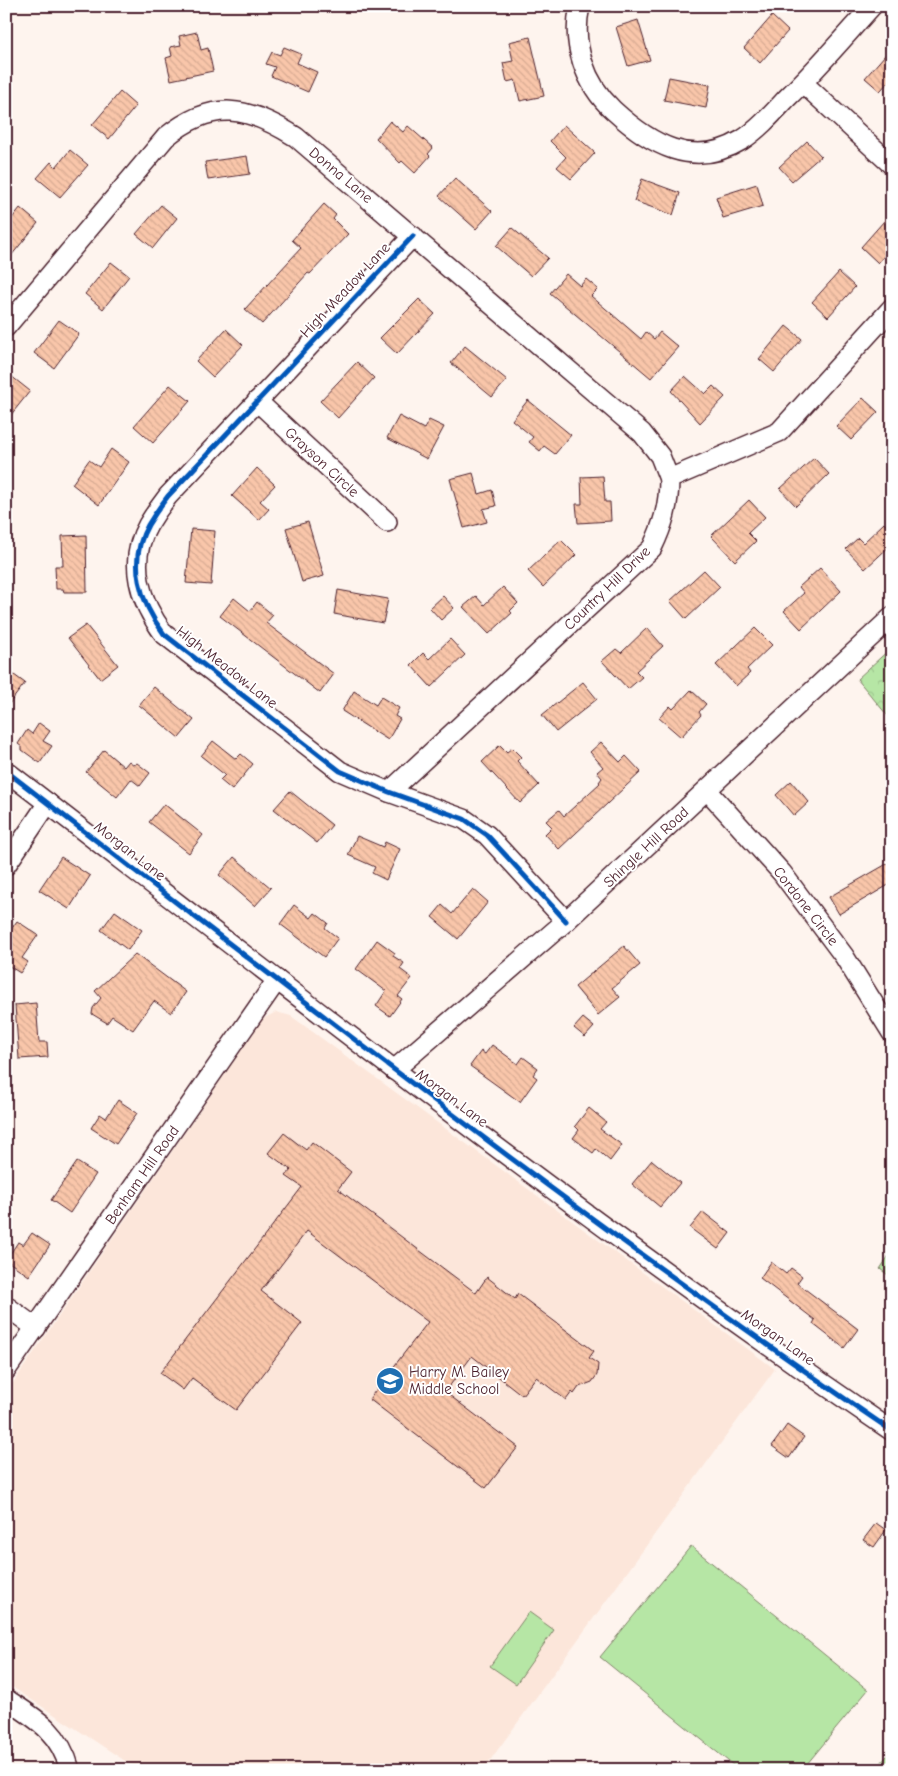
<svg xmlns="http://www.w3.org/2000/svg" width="898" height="1776" viewBox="0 0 898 1776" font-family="'Comic Neue',sans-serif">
  <defs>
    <pattern id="forest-crowns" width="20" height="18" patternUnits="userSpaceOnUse" patternTransform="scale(1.25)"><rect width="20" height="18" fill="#b6e6a5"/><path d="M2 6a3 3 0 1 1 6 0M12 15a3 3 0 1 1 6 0" fill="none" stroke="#9ec58e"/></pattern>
    <pattern id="building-back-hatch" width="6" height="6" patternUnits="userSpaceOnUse" patternTransform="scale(1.25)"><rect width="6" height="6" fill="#f9c6aa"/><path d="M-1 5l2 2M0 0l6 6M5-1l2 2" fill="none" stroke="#d7aa92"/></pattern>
  </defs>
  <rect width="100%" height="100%" fill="#fef4ee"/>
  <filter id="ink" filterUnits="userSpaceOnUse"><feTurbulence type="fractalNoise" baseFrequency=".02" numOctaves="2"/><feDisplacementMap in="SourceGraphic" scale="10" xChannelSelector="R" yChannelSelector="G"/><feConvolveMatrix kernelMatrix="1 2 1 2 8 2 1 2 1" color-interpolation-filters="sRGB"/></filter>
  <g filter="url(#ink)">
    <polygon fill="#fce6da" points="276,1012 291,1016 775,1369 483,1770 139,1770 6,1683 6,1393 263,1019"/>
    <g fill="url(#forest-crowns)" stroke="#808268">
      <polygon points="892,647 892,721 857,679"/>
      <polygon points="892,1251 892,1278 880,1269"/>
    </g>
    <g fill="#b6e6a5" stroke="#808268">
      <polygon points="691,1546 868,1690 802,1770 739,1770 600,1657"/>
      <polygon points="529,1612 554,1630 516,1684 490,1666"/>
      <polygon points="892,1750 892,1770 875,1770"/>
    </g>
    <g fill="url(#building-back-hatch)" stroke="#4a1f2b">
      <polygon points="772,16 788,31 760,63 744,48"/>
      <polygon points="638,20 650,60 628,66 616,27"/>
      <polygon points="197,32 201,50 208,48 213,71 171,80 166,58 172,56 170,47 181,45 179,36"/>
      <polygon points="530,37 544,96 520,101 515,80 507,82 503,63 513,61 509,42"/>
      <polygon points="284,47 301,54 297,63 317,72 308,92 271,76 275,67 266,64 272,52 280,55"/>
      <polygon points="892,47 892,78 880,91 865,78"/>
      <polygon points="669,77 710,85 706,108 664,100"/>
      <polygon points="120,92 136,106 109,139 92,125"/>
      <polygon points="390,121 403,132 408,126 433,148 428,154 430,156 415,173 402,161 400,163 376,138"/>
      <polygon points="564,125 595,153 571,179 557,167 566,157 550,141"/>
      <polygon points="807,141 821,156 792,181 779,167"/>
      <polygon points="70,150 88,165 60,197 37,178 51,162 56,167"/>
      <polygon points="247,156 250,174 208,180 205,162"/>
      <polygon points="455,178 492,211 476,229 439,196"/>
      <polygon points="642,179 680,193 673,215 634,201"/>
      <polygon points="757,184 763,206 723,218 716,197"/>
      <polygon points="324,204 336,215 333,219 348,234 310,274 308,273 262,324 245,309 301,248 292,240"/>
      <polygon points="161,205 177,218 153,248 136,234"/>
      <polygon points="20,208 38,223 6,262 6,226"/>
      <polygon points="892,212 892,247 878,263 861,247"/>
      <polygon points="512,228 548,258 531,276 496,246"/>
      <polygon points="111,262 129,276 103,309 85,294"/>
      <polygon points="839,272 855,287 828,317 812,302"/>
      <polygon points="566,274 580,286 586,279 598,289 591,296 641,339 646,332 654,339 660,332 678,347 651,378 550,293"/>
      <polygon points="419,299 435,314 397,354 380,338"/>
      <polygon points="59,320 79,334 54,368 34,353"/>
      <polygon points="786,326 802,339 774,372 759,359"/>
      <polygon points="226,329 243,345 213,377 196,361"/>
      <polygon points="465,346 507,380 492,397 451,363"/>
      <polygon points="357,362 374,378 338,418 320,401"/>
      <polygon points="6,372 30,391 6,421"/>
      <polygon points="685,376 705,394 713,386 725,397 700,423 671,391"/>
      <polygon points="170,385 190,401 153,443 134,426"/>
      <polygon points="863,398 878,412 851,440 836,426"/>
      <polygon points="528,400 571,435 555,454 544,446 540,451 529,442 533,437 512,420"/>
      <polygon points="399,416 424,429 429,420 444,427 427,459 387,438"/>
      <polygon points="111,449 129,462 99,505 72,484 89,460 99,467"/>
      <polygon points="814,458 829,474 796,506 780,489"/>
      <polygon points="257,468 275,485 260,501 269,509 259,520 232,496"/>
      <polygon points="473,473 479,494 492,490 496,506 483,509 487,522 464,528 450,479"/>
      <polygon points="603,476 605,502 610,502 611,521 578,523 576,504 582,504 581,477"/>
      <polygon points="749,500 765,517 748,533 756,541 735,561 711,536"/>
      <polygon points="308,522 324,576 302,582 286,528"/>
      <polygon points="884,523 892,531 892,544 865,569 846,549 858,538 863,543"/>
      <polygon points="191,529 215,531 211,585 186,583"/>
      <polygon points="86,535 87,592 64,592 63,589 56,589 55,566 63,566 62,536"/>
      <polygon points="561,540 576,555 543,587 528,571"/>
      <polygon points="820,568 841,591 801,629 784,611 804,593 799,587"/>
      <polygon points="704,570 720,587 686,619 670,601"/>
      <polygon points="503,587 518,603 510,611 512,613 489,634 463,607 476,596 484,605"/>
      <polygon points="338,590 388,599 383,623 334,614"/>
      <polygon points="443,596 454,608 441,620 430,608"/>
      <polygon points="234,598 250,611 257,602 273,615 266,623 334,674 320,693 220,616"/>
      <polygon points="86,625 118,665 100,679 68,638"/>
      <polygon points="647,628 663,646 636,671 642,677 628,689 602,661 616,649 621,653"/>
      <polygon points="755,628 772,645 747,669 750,673 736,686 716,665"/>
      <polygon points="450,639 465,655 431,687 411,665 423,653 429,659"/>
      <polygon points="6,669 25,683 6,708"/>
      <polygon points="583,682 597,699 556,732 542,715"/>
      <polygon points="154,687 194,720 179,738 139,705"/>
      <polygon points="691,690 706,704 699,712 701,715 681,737 659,718 670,706 673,709"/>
      <polygon points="354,691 376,705 381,697 399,708 395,716 400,719 388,740 342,711"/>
      <polygon points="39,723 50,731 43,741 52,746 40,763 22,750 22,747 18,744 27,730 32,734"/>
      <polygon points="213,741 236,759 241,754 253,764 232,790 220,780 225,775 201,756"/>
      <polygon points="601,742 620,762 626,756 641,772 559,849 545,834 552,827 546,821 559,810 564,816 600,783 599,782 602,778 597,772 603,767 590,752"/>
      <polygon points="500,745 507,752 512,748 521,757 517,761 539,785 520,803 482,762"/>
      <polygon points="104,750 124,767 129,761 134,765 137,763 150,773 140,786 131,779 117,797 86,772"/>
      <polygon points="791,781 809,802 794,816 776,795"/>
      <polygon points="290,791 332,825 317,843 274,809"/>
      <polygon points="164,804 203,835 189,853 149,822"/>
      <polygon points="357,836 383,847 385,842 400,849 386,880 372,873 375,867 348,855"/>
      <polygon points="61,857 90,876 69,909 39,890"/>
      <polygon points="234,857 271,888 255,906 219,875"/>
      <polygon points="892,861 892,883 839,914 829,897"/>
      <polygon points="473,889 488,902 458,939 432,917 442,905 452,914"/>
      <polygon points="294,905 311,918 315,913 328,923 325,928 338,938 324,957 280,924"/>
      <polygon points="115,911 142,930 128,950 101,930"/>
      <polygon points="17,921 38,935 22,958 28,962 20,973 6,964 6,936"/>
      <polygon points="377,940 395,953 393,956 404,963 400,969 412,978 398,996 402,999 390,1016 376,1006 386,991 356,969"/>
      <polygon points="624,946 640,965 612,988 620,997 598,1015 575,987"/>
      <polygon points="135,954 186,992 171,1013 154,1001 133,1030 112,1016 107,1023 92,1014 93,1008 101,998 95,991"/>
      <polygon points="36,1003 39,1042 47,1042 48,1057 19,1059 15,1005"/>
      <polygon points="583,1018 594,1027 585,1037 574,1028"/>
      <polygon points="492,1045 518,1064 523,1057 538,1068 533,1075 537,1078 520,1102 470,1066 481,1051 485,1054"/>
      <polygon points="118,1100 137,1113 116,1144 91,1128 100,1114 106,1118"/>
      <polygon points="589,1108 606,1122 600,1129 622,1145 610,1161 596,1149 593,1153 573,1138 579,1130 575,1126"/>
      <polygon points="284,1133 306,1150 312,1142 351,1172 338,1189 476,1293 487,1277 515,1299 518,1294 594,1351 589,1358 598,1364 597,1375 592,1382 579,1387 574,1394 572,1392 566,1400 536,1377 522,1395 472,1356 445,1392 518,1447 486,1488 369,1399 428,1322 307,1231 261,1291 302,1323 236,1410 192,1378 183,1390 160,1373 302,1187 286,1176 291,1170 268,1153"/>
      <polygon points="652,1160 680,1183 660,1207 632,1184"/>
      <polygon points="77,1162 96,1174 70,1213 51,1200"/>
      <polygon points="703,1212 730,1233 718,1249 690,1228"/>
      <polygon points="32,1233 50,1245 29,1276 6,1260 18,1242 23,1245"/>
      <polygon points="771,1262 786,1274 791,1268 802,1276 797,1283 858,1329 844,1348 813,1324 815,1320 760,1278"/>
      <polygon points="787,1425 804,1437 789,1458 772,1446"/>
      <polygon points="876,1523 886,1530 874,1547 863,1540"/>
    </g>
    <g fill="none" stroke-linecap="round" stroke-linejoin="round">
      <defs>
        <g id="minor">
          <path d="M580,6C571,44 585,84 613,110C650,144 693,170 742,140C759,129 773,113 787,98C817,69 844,37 872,6"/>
          <polyline points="803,83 892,165"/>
          <path d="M413,236L168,496C161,505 154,515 148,525C127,562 140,602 164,634L340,771L389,792L464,819L487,835L566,921"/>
          <path d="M6,327L166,137C213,99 247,106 296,137L642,433L660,456L669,479"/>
          <polyline points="257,401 387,522"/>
          <path d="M6,771C298,996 587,1224 892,1431"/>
          <polyline points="707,790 782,873 844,956 892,1033"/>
          <path d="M389,792L652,548C663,525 669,506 669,479L779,432L892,308"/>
          <polyline points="6,865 48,803"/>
          <polyline points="394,1070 566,921 892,617"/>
          <polyline points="6,1306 36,1328"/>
          <polyline points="6,1370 277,980"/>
          <path d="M6,1699C37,1719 60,1732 70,1770"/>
        </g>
      </defs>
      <use href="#minor" stroke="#4a1f2b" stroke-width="22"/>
      <use href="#minor" stroke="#fff" stroke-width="19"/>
      <defs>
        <g id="cycleway">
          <path d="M413,236L168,496C161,505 154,515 148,525C127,562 140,602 164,634L340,771L389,792L464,819L487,835L566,921"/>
          <path d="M6,771C298,996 587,1224 892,1431"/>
        </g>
      </defs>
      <use href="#cycleway" stroke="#fff" stroke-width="8"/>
      <use href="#cycleway" stroke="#0057b8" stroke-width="5"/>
    </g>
  </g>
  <defs>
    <symbol id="school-disc" viewBox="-11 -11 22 22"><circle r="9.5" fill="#1f6fb2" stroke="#fff"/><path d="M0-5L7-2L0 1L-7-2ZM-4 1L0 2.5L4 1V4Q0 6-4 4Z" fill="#fff"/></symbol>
  </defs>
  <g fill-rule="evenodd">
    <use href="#school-disc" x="374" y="1365" width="32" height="32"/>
  </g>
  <g text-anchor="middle" stroke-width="4" stroke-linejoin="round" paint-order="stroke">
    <g font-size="15" fill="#4a1f2b" stroke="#fff">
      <text transform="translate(341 175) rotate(40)" y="5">Donna Lane</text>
      <text transform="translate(345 290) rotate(-47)" y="5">High Meadow Lane</text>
      <text transform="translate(322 462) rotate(43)" y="5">Grayson Circle</text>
      <text transform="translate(607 588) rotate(-44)" y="5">Country Hill Drive</text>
      <text transform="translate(227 667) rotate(38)" y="5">High Meadow Lane</text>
      <text transform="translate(646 847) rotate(-43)" y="5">Shingle Hill Road</text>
      <text transform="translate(130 851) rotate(38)" y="5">Morgan Lane</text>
      <text transform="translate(806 906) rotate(52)" y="5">Cordone Circle</text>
      <text transform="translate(452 1098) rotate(37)" y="5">Morgan Lane</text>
      <text transform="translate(142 1175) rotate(-55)" y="5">Benham Hill Road</text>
      <text transform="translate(778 1337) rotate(35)" y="5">Morgan Lane</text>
    </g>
    <g font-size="15" fill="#4a1f2b" stroke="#fff" text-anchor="start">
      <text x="409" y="1377">Harry M. Bailey<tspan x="409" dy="17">Middle School</tspan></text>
    </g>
  </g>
  <rect width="898" height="1776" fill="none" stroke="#fff" stroke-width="25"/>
  <rect x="12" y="12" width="873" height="1751" fill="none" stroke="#4a1f2b" stroke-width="2" filter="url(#ink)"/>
</svg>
